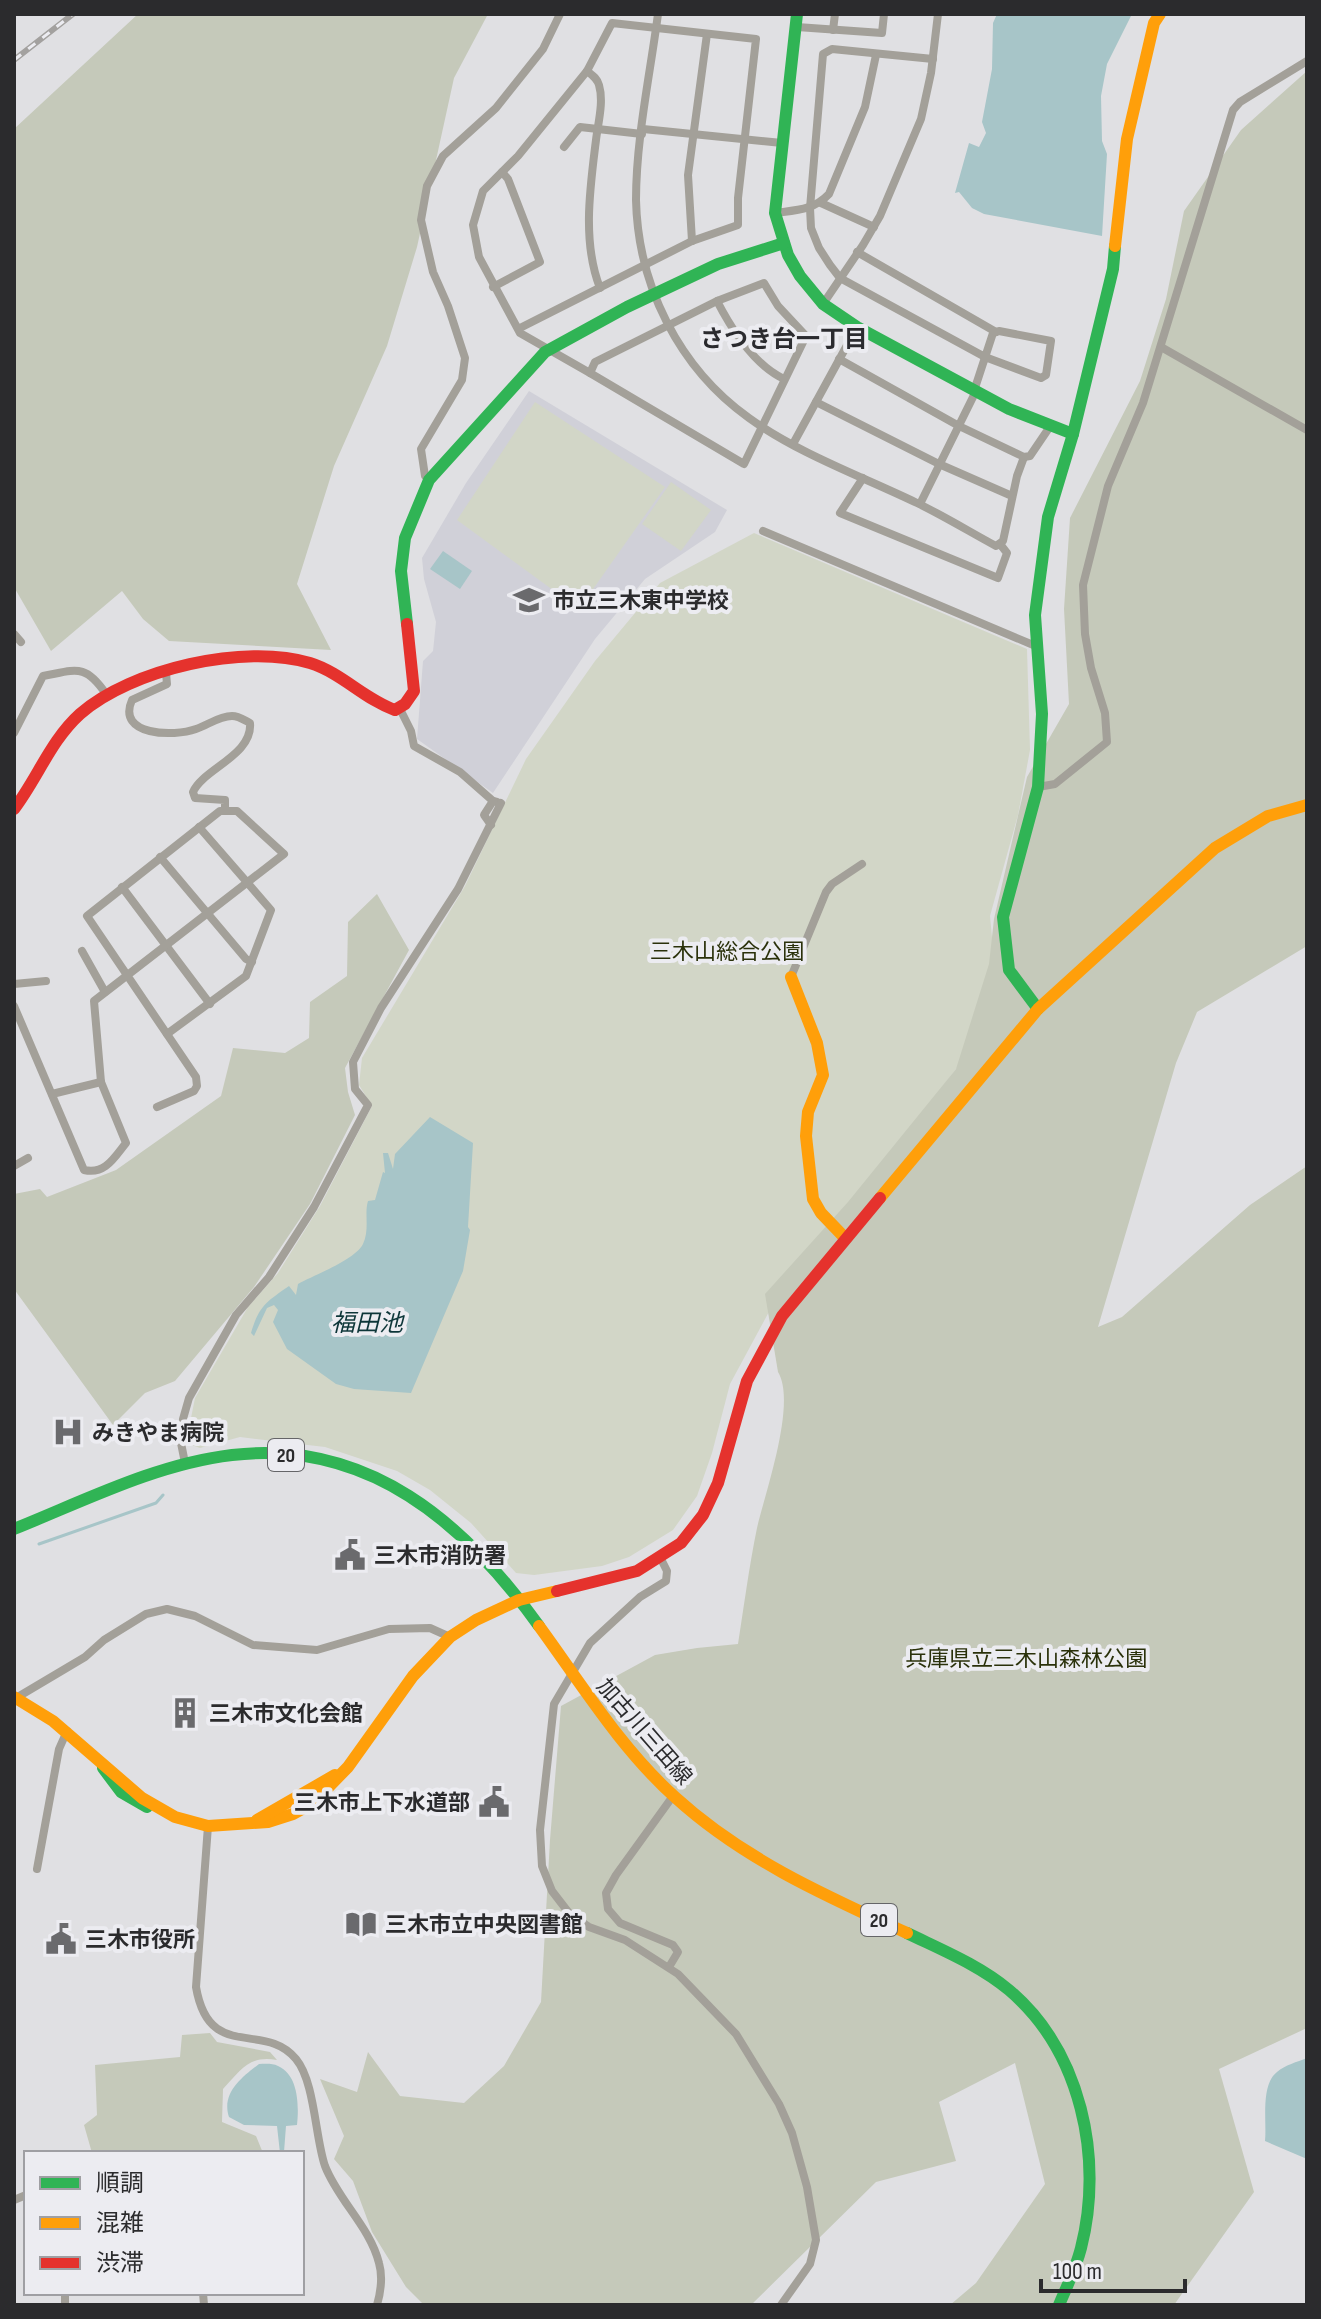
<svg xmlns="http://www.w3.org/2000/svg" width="1321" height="2319" viewBox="0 0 1321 2319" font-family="'Sofia Sans Condensed','Noto Sans JP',sans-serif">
  <rect width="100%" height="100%" fill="#e0e0e3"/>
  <polygon fill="#d0d0d8" points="529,391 727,510 715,532 645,579 595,639 493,793 417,739 423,661 433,651 436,622 424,579 422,558 466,483"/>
  <g fill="#d2d6c7">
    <polygon points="535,402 665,487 579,609 457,520"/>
    <polygon points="671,482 711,510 681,551 642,524"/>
    <polygon points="754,533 1027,649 1030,750 1018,815 990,916 995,969 1011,998 771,1308 730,1384 712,1453 697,1496 673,1530 629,1557 602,1566 534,1575 516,1573 471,1523 430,1490 397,1471 325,1447 240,1437 200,1448 186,1443 195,1398 248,1307 278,1273 320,1206 372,1106 359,1085 362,1058 465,886 526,759 595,661 660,583"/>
  </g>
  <g fill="#c5c9ba">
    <polygon points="138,14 488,14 454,78 417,247 387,346 334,466 297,584 331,650 169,641 143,619 122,591 51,651 14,587 14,129"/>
    <path d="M1307,71V946L1197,1012L1176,1063L1098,1327L1122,1317L1250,1205L1307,1166V2028L1219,2069L1254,2192L1174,2305H950L976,2283L1045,2184L1015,2063L939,2102L956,2161L876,2182L751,2305H424L406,2287L372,2232L353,2181L334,2159L344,2136L320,2079L357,2092L368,2052L400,2096L464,2103L504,2066L541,2002L550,1840L561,1706L655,1655L697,1648L738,1644C744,1606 749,1567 757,1528C765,1493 797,1403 778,1372L765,1294L848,1202L956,1069L989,964L994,919L1027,777L1069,704L1064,609L1070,518L1140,381L1166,299L1184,211L1241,130Z"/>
    <polygon points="377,894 409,950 345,1068 348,1092 355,1115 310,1204 254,1287 175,1381 145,1393 113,1425 14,1289 14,1194 40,1189 47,1197 116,1170 221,1096 233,1048 285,1053 309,1038 310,1002 347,976 348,922"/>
    <path d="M210,2033L217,2042L270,2052L277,2060C249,2055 241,2070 223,2089L222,2122L256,2136L263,2153H92L84,2125L97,2115L95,2065L180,2057L182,2035Z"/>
  </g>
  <g fill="#a7c5c8">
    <polygon points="997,14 1132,14 1107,64 1101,96 1102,141 1107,154 1102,236 984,214 972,208 959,192 955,193 969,143 979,147 986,133 982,122 992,69 993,23"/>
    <polygon points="443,551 472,571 460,589 430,569"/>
    <path d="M430,1117L473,1143L468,1227L470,1230L463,1271L411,1393L354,1389L336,1384L287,1349L273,1322L278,1310L274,1305L267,1308L254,1336L251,1333C259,1306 266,1302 289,1286L296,1295L298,1284C314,1275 355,1260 363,1244C370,1229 364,1213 368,1201L375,1200L383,1172L385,1173L383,1153H388L393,1169L395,1154Z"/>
    <path d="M1307,2058V2159L1265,2141C1267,2122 1260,2085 1277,2072C1285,2065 1297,2062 1307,2058Z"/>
    <path d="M259,2064C265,2064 272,2063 278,2066C299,2075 299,2107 297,2125L286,2126L284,2152L280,2153L277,2126L244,2125L229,2117C221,2093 242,2077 259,2064Z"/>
  </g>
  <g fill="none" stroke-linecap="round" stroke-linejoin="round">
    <polyline stroke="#a7c5c8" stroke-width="3" points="39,1544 156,1503 163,1495"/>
    <g stroke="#a3a099" stroke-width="8">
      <path d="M658,14C650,75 636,139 636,200C638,286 679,368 749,418C799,454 861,476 917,503C944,516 970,532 996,546L1003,541L1017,476L1024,457L959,426L839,359"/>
      <polyline points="797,27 882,33 884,14"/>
      <polyline points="833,30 835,14"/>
      <polyline points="933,59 832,49 823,54 810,208 811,228 819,248 830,265 840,278 985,357 1041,378 1046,375 1051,341 999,331 993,333 974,391"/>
      <path d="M587,71C592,75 597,78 599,85C604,102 598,123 596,140C590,188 582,242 600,288"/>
      <polyline points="643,129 782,143"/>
      <polyline points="564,147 580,127 642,134"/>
      <polyline points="821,203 874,227"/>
      <path d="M775,213C797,210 814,210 829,194L865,107L876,55"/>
      <polyline points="692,241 688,175 707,34"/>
      <polyline points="857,252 996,332"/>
      <polygon points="764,283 778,306 806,336 744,464 590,373 595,362 717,301"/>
      <polyline points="493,287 540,262 508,179 502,172"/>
      <path d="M717,301C732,330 754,365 784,379"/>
      <polyline points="823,304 863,245 880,216 921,119 931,73 938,14"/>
      <polyline points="518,329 692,241 738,225 738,198 756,39 612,23 587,71 518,156 483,191 473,225 479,257 520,333 590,373"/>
      <polyline points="1161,347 1307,430"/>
      <polyline points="816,402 939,464 1012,496"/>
      <polyline points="793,444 857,327"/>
      <polyline points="1024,457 1030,456 1051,425"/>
      <polyline points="863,478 840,513 998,578 1007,553 1000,544"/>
      <polyline points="429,480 425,476 421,449 462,380 465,358 448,306 433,272 421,220 427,186 443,156 496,108 543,49 560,14"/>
      <polyline points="920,504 976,391"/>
      <polyline points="763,531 1038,647"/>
      <polyline points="14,634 21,642"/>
      <path d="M166,673L167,684L132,700C116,736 174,737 196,729C208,725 219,716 232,716C239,716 244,720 250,723C253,755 203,769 193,792L195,798L225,800V810"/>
      <polyline points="399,707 411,731 414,746 460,772 493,801"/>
      <path d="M14,733L43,676C76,670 85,663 106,694"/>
      <polyline points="1038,787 1055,784 1107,742 1105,713 1091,668 1085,634 1083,585 1108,486 1143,403 1233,110 1240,102 1307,61"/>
      <polyline points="491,825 484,815 493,801 497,802"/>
      <polyline points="160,857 246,959 252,962"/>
      <polyline points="122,887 210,1004"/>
      <polyline points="82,951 105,992"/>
      <polyline points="791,977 826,892 832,884 862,864"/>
      <polyline points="14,984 46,981"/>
      <path d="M14,1006L84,1170C105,1175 114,1158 126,1143L101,1082L94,1001C157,952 221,903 284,854L237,811H220L87,916L196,1077L197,1086L194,1091L157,1107"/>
      <polyline points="167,1034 246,976 271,910 199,827"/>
      <polyline points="52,1094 101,1082"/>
      <polyline points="14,1166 28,1158"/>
      <polyline points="185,1463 181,1443 183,1419 189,1398 236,1315 269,1277 314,1207 368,1105 355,1089 353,1062 381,1008 458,889 501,803"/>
      <polyline points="660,1557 667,1571 666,1581 640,1597 590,1643 554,1704 540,1830 542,1866 552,1891 569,1913 589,1927 625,1940 678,1974 736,2034 779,2104 792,2133 807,2187 816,2240 810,2264 781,2305"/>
      <polyline points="16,1698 85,1657 104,1640 146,1614 167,1609 195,1616 253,1645 317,1650 389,1629 430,1628 450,1637"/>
      <path d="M208,1826L196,1987C209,2063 264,2020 296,2059C315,2082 315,2137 325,2166C338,2200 370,2227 379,2263C383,2277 381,2291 377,2305"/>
      <polyline points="37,1869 59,1749 67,1731"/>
      <polyline points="669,1967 678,1952 673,1945 620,1923 608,1909 606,1893 616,1875 673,1796"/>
      <polyline points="14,2200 26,2195"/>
      <polyline points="65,2293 65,2305"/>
      <polyline points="203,2293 204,2305"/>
    </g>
    <g stroke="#30b455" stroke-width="12">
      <polyline points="797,14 775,213 788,255 800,276 823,304 857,327 1009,409 1073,434"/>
      <polyline points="407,624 401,571 405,538 429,480 545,352 627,307 718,264 784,243"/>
      <polyline points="1038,1009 1009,970 1003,917 1038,787 1042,714 1035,615 1048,517 1073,434 1113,269 1115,246"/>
      <path d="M14,1529C84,1501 156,1464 232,1455C368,1439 465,1523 539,1626"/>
      <polyline points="103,1768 121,1792 147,1807"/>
      <path d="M907,1933C942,1950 979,1965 1009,1990C1081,2051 1104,2158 1081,2248C1076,2268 1067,2286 1059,2305"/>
    </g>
    <g stroke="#ff9f0a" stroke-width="12">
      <polyline points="1115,246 1127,139 1154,23 1160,14"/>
      <polyline points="791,977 817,1043 823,1075 808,1112 806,1136 813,1199 821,1213 845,1238"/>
      <polyline points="880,1198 1038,1009 1215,848 1268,816 1307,805"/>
      <path d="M539,1626C582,1685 622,1750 676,1798C743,1859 826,1896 907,1933"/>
      <polyline points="14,1697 53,1721 142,1798 175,1817 208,1826 268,1822 293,1814 313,1803 348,1767 413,1676 450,1637 476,1620 519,1600 557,1591"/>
      <polyline points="257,1820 335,1775"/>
    </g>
    <g stroke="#e5322d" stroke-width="12">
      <path d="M14,809C37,779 51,740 80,714C131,669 245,643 310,663C342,673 364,699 395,710L405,704L414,691L407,624"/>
      <polyline points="557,1591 637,1571 681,1543 703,1515 718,1483 747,1381 782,1316 880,1198"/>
    </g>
    <defs>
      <polyline id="rail" points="14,60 73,14"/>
    </defs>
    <use href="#rail" stroke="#a3a19f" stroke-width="6"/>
    <use href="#rail" stroke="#ececf1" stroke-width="3" stroke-dasharray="9" stroke-linecap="butt"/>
  </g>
  <defs>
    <symbol id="school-bare" viewBox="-9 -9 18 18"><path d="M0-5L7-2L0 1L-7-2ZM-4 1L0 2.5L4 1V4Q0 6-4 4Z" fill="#6a6a6d" stroke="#ececf1" stroke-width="2.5" paint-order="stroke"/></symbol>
    <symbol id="hospital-bare" viewBox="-9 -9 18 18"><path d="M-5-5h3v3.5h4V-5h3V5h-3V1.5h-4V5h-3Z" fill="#6a6a6d" stroke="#ececf1" stroke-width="2.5" paint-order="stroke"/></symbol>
    <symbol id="civic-bare" viewBox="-9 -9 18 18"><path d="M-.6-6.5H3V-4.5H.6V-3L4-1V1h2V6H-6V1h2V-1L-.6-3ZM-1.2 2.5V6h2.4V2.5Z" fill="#6a6a6d" stroke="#ececf1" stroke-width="2.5" paint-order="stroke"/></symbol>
    <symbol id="building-bare" viewBox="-9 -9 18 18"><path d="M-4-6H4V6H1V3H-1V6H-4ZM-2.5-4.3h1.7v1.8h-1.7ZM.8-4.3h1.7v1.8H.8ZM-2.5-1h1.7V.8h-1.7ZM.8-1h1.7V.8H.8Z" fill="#6a6a6d" stroke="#ececf1" stroke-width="2.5" paint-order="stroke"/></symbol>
    <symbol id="library-bare" viewBox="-9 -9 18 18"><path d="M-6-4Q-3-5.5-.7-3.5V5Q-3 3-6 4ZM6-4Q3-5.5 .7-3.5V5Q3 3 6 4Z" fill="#6a6a6d" stroke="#ececf1" stroke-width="2.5" paint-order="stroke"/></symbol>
  </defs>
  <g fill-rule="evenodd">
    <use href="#school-bare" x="507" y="578" width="44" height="44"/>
    <use href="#hospital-bare" x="46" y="1410" width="44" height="44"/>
    <use href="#civic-bare" x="328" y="1533" width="44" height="44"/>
    <use href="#building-bare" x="163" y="1691" width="44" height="44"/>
    <use href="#civic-bare" x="472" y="1780" width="44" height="44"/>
    <use href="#library-bare" x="339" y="1902" width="44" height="44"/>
    <use href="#civic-bare" x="39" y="1917" width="44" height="44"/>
  </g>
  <g text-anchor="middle" stroke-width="8" stroke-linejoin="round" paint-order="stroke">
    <g fill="#ececf1" stroke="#656568" stroke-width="2">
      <rect x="268" y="1439" width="36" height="32" rx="6"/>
      <rect x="861" y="1904" width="36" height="32" rx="6"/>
    </g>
    <g font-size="20" font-weight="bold" fill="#2b2b2d">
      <text x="286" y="1462">20</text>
      <text x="879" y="1927">20</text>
    </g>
    <g font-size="22" font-weight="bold" fill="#2b2b2d" stroke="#ececf1" text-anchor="start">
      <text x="553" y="608">市立三木東中学校</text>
      <text x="92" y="1440">みきやま病院</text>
      <text x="374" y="1563">三木市消防署</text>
      <text x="209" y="1721">三木市文化会館</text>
      <text x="470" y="1810" text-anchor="end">三木市上下水道部</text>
      <text x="385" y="1932">三木市立中央図書館</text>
      <text x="85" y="1947">三木市役所</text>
    </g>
    <g font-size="22" fill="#2a310a" stroke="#ececf1">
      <text x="727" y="959">三木山総合公園</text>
      <text x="1026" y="1666">兵庫県立三木山森林公園</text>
    </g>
    <g font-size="22" fill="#2b2b2d" stroke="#ececf1">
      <text transform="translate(645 1731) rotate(49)" y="8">加古川三田線</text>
    </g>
    <g font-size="24" font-weight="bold" fill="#2b2b2f" stroke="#ececf1">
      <text x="784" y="347">さつき台一丁目</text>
    </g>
    <g font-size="24" font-style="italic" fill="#0d3639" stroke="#ececf1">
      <text x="367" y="1331">福田池</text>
    </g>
  </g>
  <rect width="1321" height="2319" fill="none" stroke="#2b2b2d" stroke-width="32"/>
  <rect x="24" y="2151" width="280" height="144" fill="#ececf1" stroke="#9f9fa3" stroke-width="2"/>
  <rect x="40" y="2177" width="40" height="12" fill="#30b455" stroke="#9f9fa3" stroke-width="2"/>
  <text x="96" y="2191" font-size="24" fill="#2b2b2d">順調</text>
  <rect x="40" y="2217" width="40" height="12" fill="#ff9f0a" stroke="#9f9fa3" stroke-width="2"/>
  <text x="96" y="2231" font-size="24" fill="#2b2b2d">混雑</text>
  <rect x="40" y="2257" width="40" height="12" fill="#e5322d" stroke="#9f9fa3" stroke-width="2"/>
  <text x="96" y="2271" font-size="24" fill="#2b2b2d">渋滞</text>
  <path d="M1041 2279v12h144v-12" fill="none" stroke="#2b2b2d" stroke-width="4"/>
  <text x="1053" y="2279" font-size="24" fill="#2b2b2d" stroke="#ececf1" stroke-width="6" paint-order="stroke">100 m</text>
</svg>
